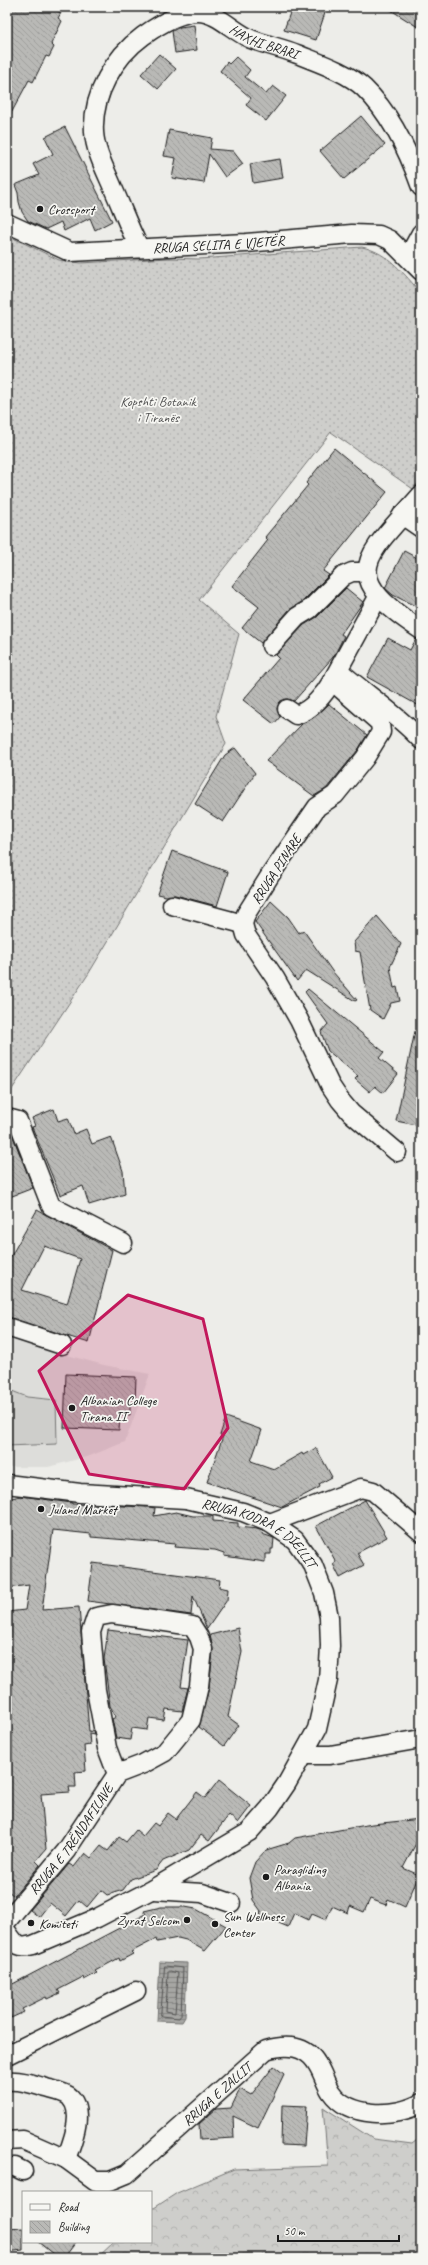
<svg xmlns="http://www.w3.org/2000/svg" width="428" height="2265" viewBox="0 0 428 2265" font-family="Caveat,sans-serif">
  <defs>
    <pattern id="forest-crowns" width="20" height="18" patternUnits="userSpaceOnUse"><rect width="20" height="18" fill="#cececb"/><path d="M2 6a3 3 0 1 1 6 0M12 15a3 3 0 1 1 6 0" fill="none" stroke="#b0b0ae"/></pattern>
    <pattern id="garden-dots" width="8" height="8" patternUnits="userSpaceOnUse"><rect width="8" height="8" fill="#cececb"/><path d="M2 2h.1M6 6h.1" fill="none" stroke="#b0b0ae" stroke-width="1.8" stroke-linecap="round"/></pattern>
    <pattern id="water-rules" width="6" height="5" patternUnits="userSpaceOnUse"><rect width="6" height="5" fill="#a6a6a3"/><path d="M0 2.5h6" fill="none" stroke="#868684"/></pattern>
    <pattern id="building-back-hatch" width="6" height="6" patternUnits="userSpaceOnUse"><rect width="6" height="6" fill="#b9b9b6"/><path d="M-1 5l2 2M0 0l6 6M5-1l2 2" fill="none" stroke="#9e9e9c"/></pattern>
  </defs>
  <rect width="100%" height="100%" fill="#edede9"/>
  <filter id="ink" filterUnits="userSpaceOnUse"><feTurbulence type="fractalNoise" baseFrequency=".025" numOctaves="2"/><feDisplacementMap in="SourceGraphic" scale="8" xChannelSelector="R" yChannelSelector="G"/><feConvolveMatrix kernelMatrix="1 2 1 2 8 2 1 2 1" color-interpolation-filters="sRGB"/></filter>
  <g filter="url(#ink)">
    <polygon fill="#ddddda" points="7,1339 104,1365 150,1374 125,1442 90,1456 48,1467 7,1467"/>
    <polygon fill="#cececb" stroke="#757574" points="7,1389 27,1397 56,1400 57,1444 7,1446"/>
    <polygon fill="url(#forest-crowns)" stroke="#757574" points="323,2107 373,2139 412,2144 421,2137 421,2258 97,2258 114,2242 151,2242 151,2210 177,2193 234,2169 328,2166"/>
    <path fill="url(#garden-dots)" stroke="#757574" d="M7,235L59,260L81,263L169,258L199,259L362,247C389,253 404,274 421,293V479L413,489L331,432L199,600L239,634L216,716L226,744L89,973L7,1097Z"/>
    <polygon fill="url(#water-rules)" stroke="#6f6f6d" points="160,1962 187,1963 185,2017 182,2022 157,2021"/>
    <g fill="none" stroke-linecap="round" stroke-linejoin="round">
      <g stroke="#535352" stroke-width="1">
        <polygon points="165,1966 183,1968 181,2015 179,2018 161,2016"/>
        <polygon points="170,1971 178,1973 175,2013 166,2011 168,1973"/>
      </g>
    </g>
    <g fill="url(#building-back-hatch)" stroke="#1c1c1c" fill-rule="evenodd">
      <polygon points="7,7 49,7 61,13 58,18 62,21 51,44 54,47 49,57 46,56 33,82 29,80 7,121"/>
      <polygon points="292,7 327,7 316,40 284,30"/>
      <polygon points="386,7 421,7 421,29"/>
      <polygon points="194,25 197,50 175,53 172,31 180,27"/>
      <polygon points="159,54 176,69 158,89 141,74"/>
      <polygon points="236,57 250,70 245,77 266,94 273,86 286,96 266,121 246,105 251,98 220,71 227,62 229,64"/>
      <polygon points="361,116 385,145 344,179 320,151"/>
      <polygon points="65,127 112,221 95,230 90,218 64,231 61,222 46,229 28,221 22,212 19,202 18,193 15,185 39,175 33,164 53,154 45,137"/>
      <polygon points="169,130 212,138 210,149 233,151 243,164 225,177 209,154 204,183 172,178 176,158 164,156"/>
      <polygon points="280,159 283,178 253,183 250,164"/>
      <polygon points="334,448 387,492 323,571 329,575 303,601 289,610 261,643 242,628 259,607 232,586 268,540 265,537 308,485 306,483"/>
      <polygon points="404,551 421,560 421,609 393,595 385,588"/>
      <polygon points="346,588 363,602 341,634 344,636 334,656 294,701 287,699 279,703 277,709 280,717 274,724 243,700 279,658 276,655 304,625 317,617"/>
      <polygon points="388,638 410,650 416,639 421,640 421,707 367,677"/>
      <polygon points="329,704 367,735 358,750 326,789 314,796 266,761 303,723 318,714"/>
      <polygon points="235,748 255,773 223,822 195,804 225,755"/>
      <polygon points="172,851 228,872 217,906 175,895 166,896 157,894"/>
      <polygon points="271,901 288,917 299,933 304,931 332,971 357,1000 355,1001 306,970 297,981 255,922"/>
      <polygon points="377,916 401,944 390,967 394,988 397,987 400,1001 391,1003 383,1019 370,1010 360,952 355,951 354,942"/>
      <polygon points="308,989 384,1052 379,1058 398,1074 383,1093 375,1086 370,1092 355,1079 358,1076 328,1051 321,1032 328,1024 305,992"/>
      <polygon points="415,1031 421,1031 421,1126 396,1121"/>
      <polygon points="54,1109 58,1121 68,1118 74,1134 86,1129 92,1144 111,1137 123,1171 125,1194 89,1205 83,1186 60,1195 32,1127 35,1126 32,1118"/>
      <polygon points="12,1134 33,1188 7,1198 7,1136"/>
      <path d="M37,1210L112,1250L89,1343L7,1317V1263ZM44,1246L80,1259L67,1304L22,1290Z"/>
      <polygon points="66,1374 136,1377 135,1403 130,1403 130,1415 120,1414 119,1430 64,1428"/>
      <polygon points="226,1417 262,1430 251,1461 274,1469 302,1453 303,1455 316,1448 332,1477 319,1484 320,1487 282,1507 207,1482 223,1436 220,1435"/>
      <polygon points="21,1496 72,1503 72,1504 150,1507 155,1508 154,1516 176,1512 193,1516 213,1516 213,1521 238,1523 238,1527 257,1529 263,1531 262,1534 274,1538 273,1549 271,1549 271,1554 265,1554 265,1562 224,1556 224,1553 215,1550 174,1547 175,1544 91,1537 91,1534 53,1530 42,1610 79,1607 89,1732 93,1730 94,1735 89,1734 90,1745 84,1746 86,1771 75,1772 76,1787 69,1787 70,1792 41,1794 46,1849 36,1861 40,1865 14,1896 7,1890 7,1612 25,1610 29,1585 7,1588 7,1499"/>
      <polygon points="365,1500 387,1537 357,1553 364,1565 340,1578 333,1564 336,1562 316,1526"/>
      <polygon points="93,1563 220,1580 219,1587 228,1589 227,1600 207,1629 193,1596 191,1615 88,1601"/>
      <polygon points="238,1628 242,1652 228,1717 239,1725 224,1746 199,1727 209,1687 213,1650 210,1635"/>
      <polygon points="108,1630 188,1640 181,1687 188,1688 182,1711 166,1709 164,1720 149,1718 147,1730 132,1728 130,1740 116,1738 112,1719 116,1717 110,1706 104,1659"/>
      <polygon points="219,1780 251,1806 238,1823 229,1815 209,1841 201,1835 189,1850 163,1861 156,1870 131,1879 123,1890 107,1895 101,1890 87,1907 79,1900 66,1916 50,1903 39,1917 30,1910 69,1864 74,1867 85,1853 91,1858 101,1846 108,1851 119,1837 126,1842 136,1830 143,1836 154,1823 158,1826 168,1813 176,1819 197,1792 205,1798"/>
      <polygon points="421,1819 421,1834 403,1868 419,1875 405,1907 388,1899 386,1905 370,1899 364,1912 350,1906 348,1913 332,1906 326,1920 312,1914 309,1920 294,1913 288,1927 260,1915 261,1911 253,1900 249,1878 255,1862 266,1850 289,1843 295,1838 372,1824"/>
      <polygon points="161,1907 185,1907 196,1909 226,1926 205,1951 186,1940 178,1938 157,1942 156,1939 131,1952 133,1954 120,1961 119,1958 95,1971 97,1973 84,1980 83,1977 58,1990 60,1993 47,1999 46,1997 22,2009 24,2012 11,2018 7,2010 7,1987 146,1914 144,1911"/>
      <polygon points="274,2066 284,2074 258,2128 233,2116 234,2138 200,2140 199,2124 216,2109 231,2108 240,2089 251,2095"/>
      <polygon points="282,2105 307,2106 304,2146 281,2145"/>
      <polygon points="23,2228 23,2250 7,2252 7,2229"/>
      <polygon points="38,2242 76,2242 64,2258 58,2258"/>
    </g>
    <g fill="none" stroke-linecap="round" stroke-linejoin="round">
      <defs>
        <g id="minor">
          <path id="s1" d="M7,223L70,252L246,243L352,234L379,235L390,240L421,271"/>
          <path id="s2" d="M139,247C129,228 122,208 113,188C106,171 95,151 94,132C92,95 114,57 143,36C157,26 180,12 198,12C217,12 234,32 251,39C266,45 282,48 297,54C319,63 347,72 364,88C390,113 409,153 421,187"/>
          <polyline points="408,257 421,233"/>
          <path d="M421,495C366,558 335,574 421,630"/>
          <polyline points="402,515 421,528"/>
          <polyline points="378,597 332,681 380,723 381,732 365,758 335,795 317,807 271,874 246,914 243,924 246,935 275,978 299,1020 330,1085 340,1100 351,1113 397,1152"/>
          <polyline points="271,646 297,617 310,609 343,576 352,572 366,572"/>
          <path d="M344,675C369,696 399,716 421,740"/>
          <path d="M287,709L296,715C311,711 325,694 332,681"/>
          <polyline points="172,905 243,924"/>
          <polyline points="7,1118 18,1121 51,1206 123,1243"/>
          <polyline points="7,1327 62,1345"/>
          <path id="s3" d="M7,1484L80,1493L186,1499L243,1512L270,1523L295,1540L313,1565L324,1593L329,1617L330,1646L328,1680L317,1729L287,1783L270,1808L249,1832L151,1890L97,1918L33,1945C17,1949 16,1944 7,1932"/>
          <polyline points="270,1523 361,1488 373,1491 421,1532"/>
          <polyline points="304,1755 330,1755 421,1739"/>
          <polyline points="154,1890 202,1893 231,1903"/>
          <path id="s4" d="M7,1921L66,1851L117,1774L143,1764L165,1752L191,1720L199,1686L203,1649L199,1637L192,1626L112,1614L96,1617L91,1632L96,1690L107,1748L117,1774"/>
          <polyline points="7,2055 136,1991"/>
          <path d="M7,2081C21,2080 33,2084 46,2088C53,2090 65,2092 70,2097C85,2113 72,2142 66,2159"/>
          <path id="s5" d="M7,2141L23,2140L66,2159L96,2181H110L127,2174L266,2050C286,2044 306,2045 317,2064C323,2073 325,2083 331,2092C349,2118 396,2118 421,2103"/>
          <polyline points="7,2167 15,2167 23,2171"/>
        </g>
      </defs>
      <use href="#minor" stroke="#1c1c1c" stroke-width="21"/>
      <use href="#minor" stroke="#f6f6f2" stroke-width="18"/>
    </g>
  </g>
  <path fill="#c2185b" fill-opacity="0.2" stroke="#c2185b" stroke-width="3" stroke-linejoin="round" d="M128,1295L203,1319L228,1428L184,1489L89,1474L39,1371Z"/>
  <g fill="#1c1c1c" stroke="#f6f6f2" stroke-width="1.5">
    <circle cx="40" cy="209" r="4"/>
    <circle cx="72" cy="1408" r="4"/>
    <circle cx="41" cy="1509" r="4"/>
    <circle cx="266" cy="1877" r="4"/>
    <circle cx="187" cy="1920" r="4"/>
    <circle cx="31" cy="1923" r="4"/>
    <circle cx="215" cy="1924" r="4"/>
  </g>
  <g text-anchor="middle" stroke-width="3.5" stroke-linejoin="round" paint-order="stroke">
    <g font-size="14" fill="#1c1c1c" stroke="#f6f6f2">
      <text dy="5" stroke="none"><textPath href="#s2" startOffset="370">HAXHI BRARI</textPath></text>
      <text dy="5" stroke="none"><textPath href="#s1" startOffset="218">RRUGA SELITA E VJETËR</textPath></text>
      <text transform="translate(276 869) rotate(-57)" y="5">RRUGA PINARE</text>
      <text dy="5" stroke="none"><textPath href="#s3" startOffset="263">RRUGA KODRA E DIELLIT</textPath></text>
      <text dy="5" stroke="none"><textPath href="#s4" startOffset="104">RRUGA E TRËNDAFILAVE</textPath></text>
      <text dy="5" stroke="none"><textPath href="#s5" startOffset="253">RRUGA E ZALLIT</textPath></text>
    </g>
    <g font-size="14" fill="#1c1c1c" stroke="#f6f6f2" text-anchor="start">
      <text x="48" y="214">Crossport</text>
      <text x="80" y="1405">Albanian College<tspan x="80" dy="16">Tirana II</tspan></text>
      <text x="49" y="1514">Juland Market</text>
      <text x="274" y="1874">Paragliding<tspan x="274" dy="16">Albania</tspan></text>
      <text x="223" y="1921">Sun Wellness<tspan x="223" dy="16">Center</tspan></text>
      <text x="179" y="1925" text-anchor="end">Zyrat Selcom</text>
      <text x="39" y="1928">Komiteti</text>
    </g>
    <g font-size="14" fill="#515151" stroke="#f6f6f2">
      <text x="158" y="406">Kopshti Botanik<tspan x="158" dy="16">i Tiranës</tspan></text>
    </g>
  </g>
  <rect width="428" height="2265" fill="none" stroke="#f6f6f2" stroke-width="24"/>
  <rect x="12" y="12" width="404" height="2241" fill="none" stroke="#1c1c1c" stroke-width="1.5" filter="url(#ink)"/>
  <rect x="22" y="2191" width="130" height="52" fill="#f6f6f2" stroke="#9f9f9c"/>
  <rect x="30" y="2204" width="20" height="6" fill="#f6f6f2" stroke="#9f9f9c"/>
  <text x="58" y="2211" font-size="12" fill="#1c1c1c">Road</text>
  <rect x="30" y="2221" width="20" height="12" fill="url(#building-back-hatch)" stroke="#9f9f9c"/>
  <text x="58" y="2231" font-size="12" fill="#1c1c1c">Building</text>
  <path d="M278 2235v6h121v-6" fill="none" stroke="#1c1c1c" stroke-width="2"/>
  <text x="284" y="2235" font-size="12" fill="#1c1c1c" stroke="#f6f6f2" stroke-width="3" paint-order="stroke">50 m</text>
</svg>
